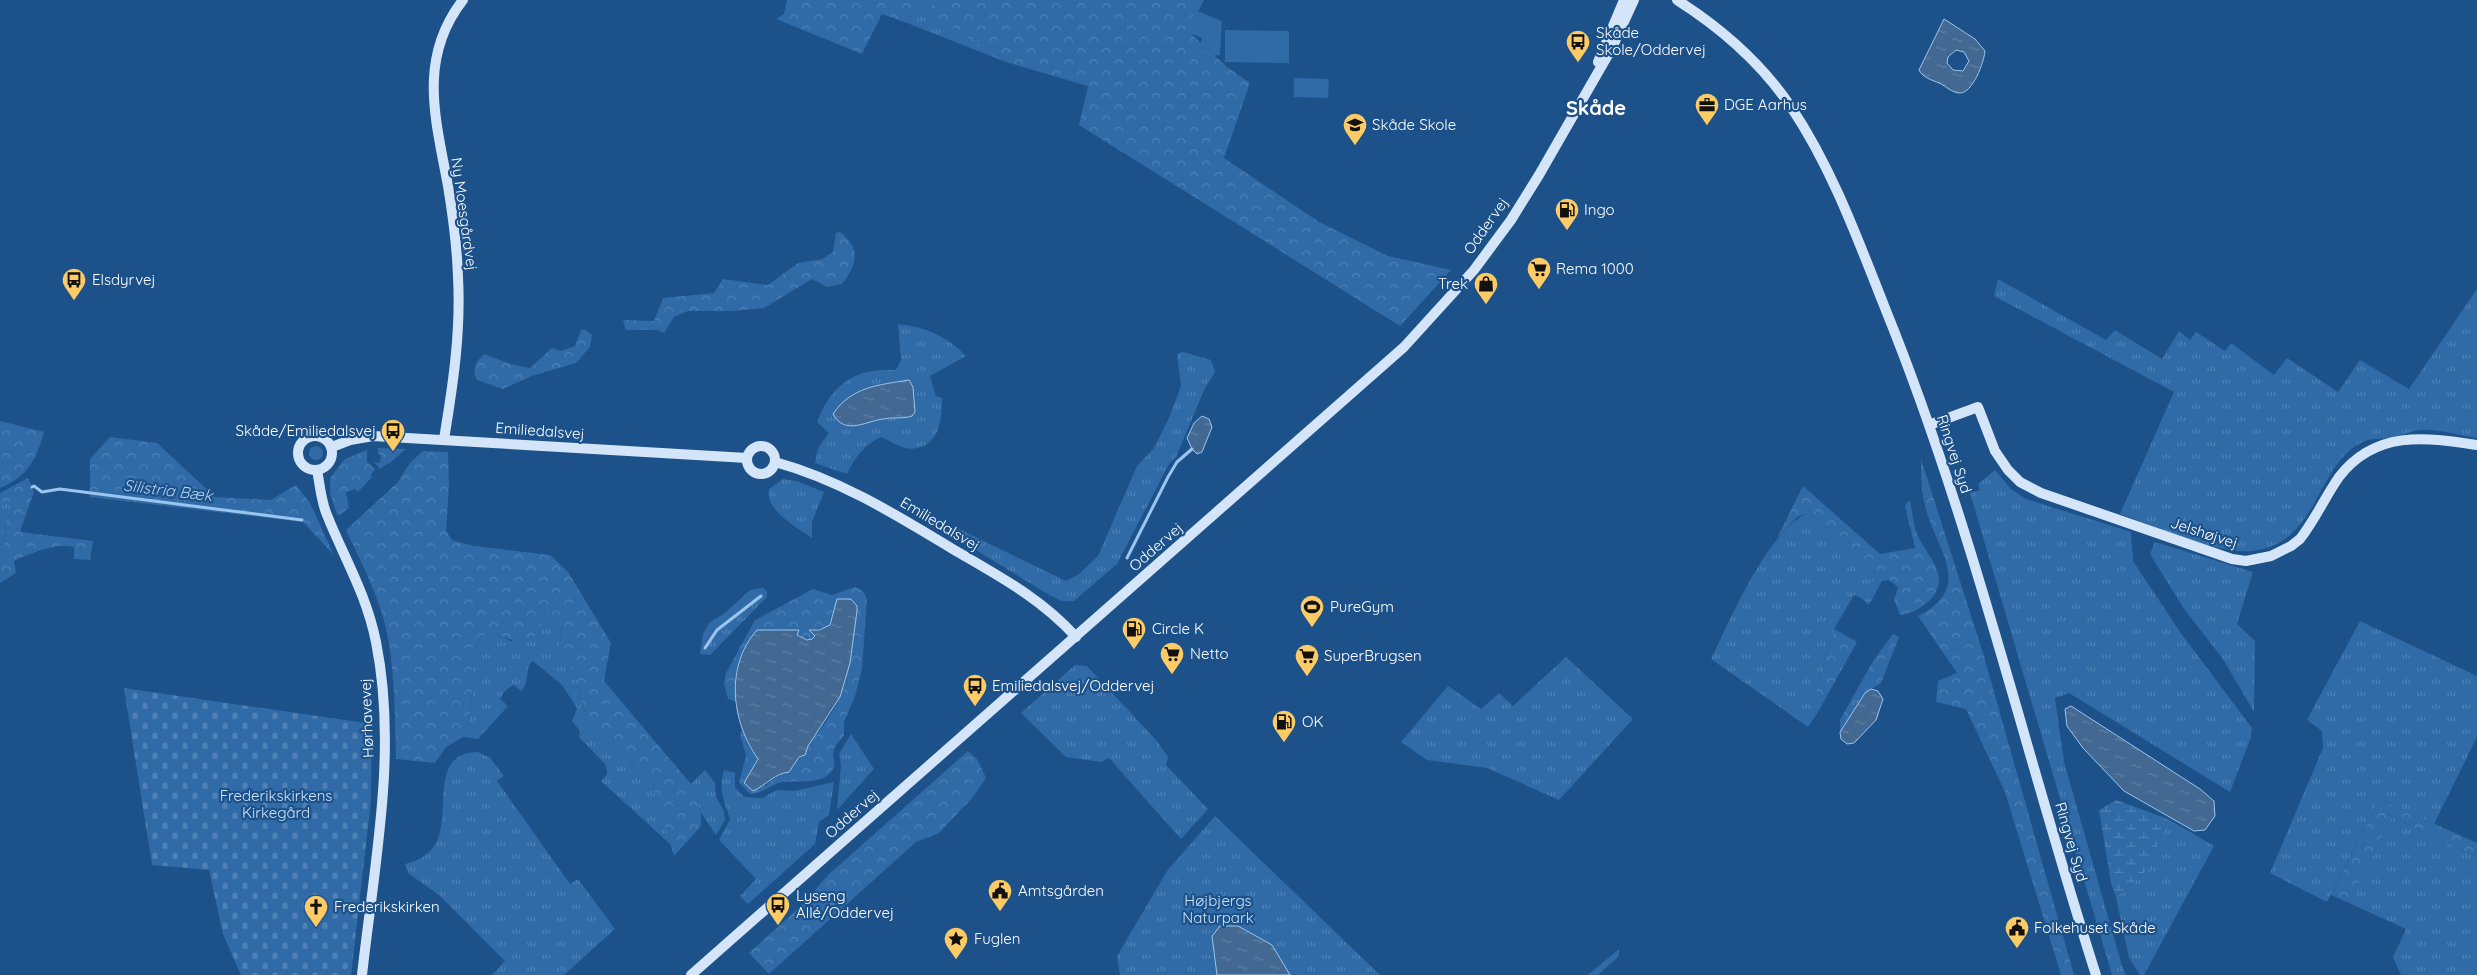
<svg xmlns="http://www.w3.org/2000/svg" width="2477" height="975" viewBox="0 0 2477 975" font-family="Quicksand,sans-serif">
  <defs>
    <pattern id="grass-tufts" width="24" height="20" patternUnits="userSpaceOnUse" patternTransform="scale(1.25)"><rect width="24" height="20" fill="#306ba8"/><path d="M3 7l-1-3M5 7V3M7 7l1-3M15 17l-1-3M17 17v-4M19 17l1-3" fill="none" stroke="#4f81b5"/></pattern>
    <pattern id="forest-crowns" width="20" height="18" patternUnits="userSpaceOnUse" patternTransform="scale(1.25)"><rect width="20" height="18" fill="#306ba8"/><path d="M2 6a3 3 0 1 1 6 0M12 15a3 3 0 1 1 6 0" fill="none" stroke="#4f81b5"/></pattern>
    <pattern id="wetland-marsh" width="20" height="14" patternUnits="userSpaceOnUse" patternTransform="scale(1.25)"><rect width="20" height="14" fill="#306ba8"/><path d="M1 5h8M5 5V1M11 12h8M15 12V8" fill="none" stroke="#4f81b5"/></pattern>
    <pattern id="cemetery-stones" width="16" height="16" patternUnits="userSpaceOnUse" patternTransform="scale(1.25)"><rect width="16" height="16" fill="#306ba8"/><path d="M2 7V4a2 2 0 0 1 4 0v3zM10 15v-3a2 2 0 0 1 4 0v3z" fill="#4f81b5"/></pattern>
    <pattern id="water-ripples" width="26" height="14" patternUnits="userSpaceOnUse" patternTransform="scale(1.25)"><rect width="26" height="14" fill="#436992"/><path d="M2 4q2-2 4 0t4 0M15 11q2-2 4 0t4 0" fill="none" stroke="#5f80a2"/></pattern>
  </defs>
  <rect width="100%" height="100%" fill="#1c518a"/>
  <g fill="url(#grass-tufts)">
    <polygon points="918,0 936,0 935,15 1006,62 907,23 917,9"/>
    <path d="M1998,279L2106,340L2115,330L2162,359L2179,331L2190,340L2196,332L2225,351L2231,343L2274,375L2287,358L2338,392L2360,360L2409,389L2477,289V438C2461,436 2436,428 2420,430C2410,431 2401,436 2391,438C2383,439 2372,438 2365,441C2315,462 2320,545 2251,551C2217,554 2154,526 2120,514L2174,392L1994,296Z"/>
    <path d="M898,324C924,326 948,337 966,356L930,376L936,396L942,398C942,417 940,444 917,448C912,449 906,449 902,447C894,444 889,440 881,437C864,445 855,457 847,474L815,463L818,448L829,433L817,422C832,384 855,368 896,370L901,360Z"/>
    <polygon points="1183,352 1211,360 1215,372 1205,388 1176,457 1169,464 1117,564 1074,601 1062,601 1051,596 950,534 953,529 957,528 1066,581 1079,574 1098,556 1137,466 1154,448 1169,418 1181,386 1177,354"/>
    <circle cx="316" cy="453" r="7"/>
    <polygon points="1995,470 2011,489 2026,499 2131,532 2133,561 2180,632 2252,728 2251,737 2230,792 2069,693 2055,698 2064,762 2122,966 2126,975 2112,975 1970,493 1980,490 1978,484"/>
    <path d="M783,479L796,481L824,492L812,522V538C797,527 765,511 769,489Z"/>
    <path d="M2,501H8L12,507C8,521 0,529 5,545L0,549V503Z"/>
    <path d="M1809,513L1876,573L1861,598L1854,595L1834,629L1812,706L1818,712L1808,727L1711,659C1730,620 1769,527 1809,513Z"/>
    <polygon points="2155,542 2253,572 2237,624 2255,641 2254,712 2223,659 2184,609 2150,554"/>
    <polygon points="763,588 767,591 767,597 710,655 700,654 703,634 709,623 725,613 750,590"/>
    <path d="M547,606L561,630L559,653L575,674L588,724L651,781L671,845L601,781L607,774L606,765L579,737L580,731L572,721L577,708L562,685L533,661C525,666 530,680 522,691L513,685L505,691L500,699L508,706L478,739L463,737L468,728L472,697V652L481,637L492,633L511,641L540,629V618Z"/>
    <polygon points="2360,621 2477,676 2477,737 2434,824 2380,799 2327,902 2270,873 2323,748 2322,731 2307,720"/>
    <polygon points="1566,657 1633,719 1559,800 1487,768 1427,760 1401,742 1448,686 1481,709 1499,693 1513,706"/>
    <polygon points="1075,665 1087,666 1156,740 1168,757 1166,765 1208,809 1181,839 1109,758 1101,762 1066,757 1021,713"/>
    <polygon points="851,734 874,769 837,810 841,765 839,754"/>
    <path d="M478,752L490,758L504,776L497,781L570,884L578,879L615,929L564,975H492L505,961L438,894L409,874L405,864C416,861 424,858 432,849C456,821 424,753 478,752Z"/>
    <polygon points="705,770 715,783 716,797 724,811 725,820 716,835 701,813 691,784"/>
    <path d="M724,770L735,773V787L744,797L762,798L777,790L794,791L834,782L829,815L819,822L815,844L748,904L740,896L756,879L719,840L730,819C724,800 718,790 724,770Z"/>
    <polygon points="1215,816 1380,975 1120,975 1117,956 1167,871"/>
    <polygon points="2392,817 2477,857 2477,975 2401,975 2393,957 2406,929 2349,903"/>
    <polygon points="2168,819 2214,846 2144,975 2140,975 2129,958 2116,897 2148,870"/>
    <polygon points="1619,949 1619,956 1598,975 1588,975"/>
  </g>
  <g fill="url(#forest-crowns)">
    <polygon points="787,0 918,0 917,9 907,23 882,14 862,54 776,19 784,14"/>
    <polygon points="936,0 1204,0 1188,31 1227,67 1250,83 1224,158 1319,222 1388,256 1451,270 1400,326 1079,125 1088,86 1006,62 934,16"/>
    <path d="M840,232C861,249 858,263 842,284L827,287L812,279L764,308L733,311H688L674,317L664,333L657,330H626L623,320L654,321L663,298L714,293L723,279L768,285L798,263L822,259L833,252L836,233Z"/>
    <path d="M584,329L592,335L590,347L576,363L532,376L503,389L477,380C471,369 476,362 484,354L510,364L530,368L552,348L561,351L575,346L581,330Z"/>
    <path d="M0,421L44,432C36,460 28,476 0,488Z"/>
    <polygon points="110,437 157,443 215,497 271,500 296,485 310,503 334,555 303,522 90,497 90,459"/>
    <polygon points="378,448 406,449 389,464 388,463 380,469 374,462 380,463 381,455 378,454"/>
    <polygon points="367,450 367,462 375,469 371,475 372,477 358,492 355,489 346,492 349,508 340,515 337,515 330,493 330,478 345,459"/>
    <path d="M423,451L448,452L449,484L446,531L452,540L474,546L550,555L568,572L611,643L604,681L691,784L701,813V826L674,856L651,781L588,724L575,674L559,653L561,630L547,606C538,618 543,623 539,631C529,649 505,638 492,633L481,637L472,652V697L468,728L463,737L446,747L435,763L396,759C395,721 395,682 389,644C383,604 363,566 346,530L397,483L410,463Z"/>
    <path d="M1921,459L1983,653L2074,975H2061L2005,792L1966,709L1936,702L1938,681L1957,673L1918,616C1978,586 1932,545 1924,501C1921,488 1921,473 1921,459Z"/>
    <path d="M28,478L34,492L20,532L93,541L90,560L74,559V547C54,543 32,553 14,561L16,573L0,583V549L5,545C0,529 8,521 12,507L8,501L0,503V493Z"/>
    <path d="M1803,486L1880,554L1915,548L1905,506L1908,501L1910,502C1913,512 1913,526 1918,536C1928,558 1952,576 1930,600C1922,608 1911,614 1900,615L1894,600L1898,587L1889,580L1882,581L1869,605L1861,598L1876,573L1809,513L1797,517L1777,538Z"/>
    <path d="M855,587L863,591L867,599L862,669L855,696L844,722V736C824,755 840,758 832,771C822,786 794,779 779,783C768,786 762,794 750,794L739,782L746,756L740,734L743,729L748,745L758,759L754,764L765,786C774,777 783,775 790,769C796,764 797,758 805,755L808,746C819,731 832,715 840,697C853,667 852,634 854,602L851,599L837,600L829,626L810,631L815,636L811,640L796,635L799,630H757C740,649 731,676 737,702L728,699L724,683L726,673L755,620L813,589L832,595Z"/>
    <polygon points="1834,629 1857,642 1818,712 1812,706"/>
    <polygon points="1893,634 1899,637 1881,683 1865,693 1840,732 1840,720 1873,661"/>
    <polygon points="968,751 977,759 986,778 973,797 939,833 916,842 769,974 749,953 804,903 828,875"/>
    <polygon points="2380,799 2477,843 2477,857 2392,817 2349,903 2331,895"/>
  </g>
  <polygon fill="url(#wetland-marsh)" points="2116,800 2168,819 2148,870 2116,897 2111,883 2099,810"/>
  <polygon fill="url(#cemetery-stones)" points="124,688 372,724 371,801 351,975 241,975 223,934 209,870 152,865"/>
  <g fill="#306ba8">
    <path d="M1195,10L1222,21L1220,55C1211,56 1204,55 1200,47L1202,38L1187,32Z"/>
    <polygon points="1225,30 1289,31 1289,63 1225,62"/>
    <polygon points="1294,78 1329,79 1328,98 1294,97"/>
  </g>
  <g fill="url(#water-ripples)" stroke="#9bc5ee" fill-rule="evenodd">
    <path d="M1944,19L1975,39L1985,51C1984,62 1973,93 1960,93C1952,93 1946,86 1939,83C1932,80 1923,78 1919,70ZM1956,50L1964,52L1969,61L1963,71L1953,70L1947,63L1948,57Z"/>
    <path d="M909,380L913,387L915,412L912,416C903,419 893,417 883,419C866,421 845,436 833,414C851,387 878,385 909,380Z"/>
    <polygon points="1202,416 1209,419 1212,427 1202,452 1197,454 1192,449 1187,438 1194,423"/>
    <path d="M837,599H851L857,606V611L850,663L840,697L808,746L805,755L799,757L789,772C776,773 766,785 753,791L744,783L758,759C731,721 725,666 757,630H799L797,635L807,640L812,639L815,636L809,630H819L830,625Z"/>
    <polygon points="1871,689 1878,691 1883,699 1876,720 1854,743 1847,744 1841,739 1840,732 1865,693"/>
    <polygon points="2071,706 2200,789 2214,801 2215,816 2205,830 2194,831 2124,791 2083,748 2067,726 2065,709"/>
    <polygon points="1220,926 1238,926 1272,945 1290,975 1217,975 1212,936"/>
  </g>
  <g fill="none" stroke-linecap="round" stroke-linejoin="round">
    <g stroke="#9bc5ee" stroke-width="3">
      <polyline points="32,487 34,486 42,492 60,489 302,520"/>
      <polyline points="1127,558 1168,477 1177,462 1192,449"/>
      <polyline points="705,648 717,630 761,596"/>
    </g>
    <g stroke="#d4e5f9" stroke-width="10">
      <path d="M1677,0C1721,28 1762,64 1791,107C1832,168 1858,240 1885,308C1973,525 2025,753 2096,975"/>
      <polyline points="1598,62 1624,0"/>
      <path d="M1929,425L1978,407L1995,451L2008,470L2020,482L2041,493L2232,559L2246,561L2271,556L2291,546L2300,539C2315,520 2325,497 2339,477C2375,430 2425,437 2477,445"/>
      <circle cx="315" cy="453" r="17"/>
      <path d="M444,439C453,385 461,332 458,277C457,247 453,216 448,186C436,120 417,59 463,0"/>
      <circle cx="761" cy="460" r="14"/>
      <polyline points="332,447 350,440 373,436 747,458"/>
      <path d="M775,462C841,480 898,516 956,551C999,576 1042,599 1076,637"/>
      <path d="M317,470C320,485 321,501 327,515C345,560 366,593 376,642C398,751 374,866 362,975"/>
      <polyline points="691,975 1404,347 1474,270 1511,220 1539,175 1612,48 1634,0"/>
    </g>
  </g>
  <defs>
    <symbol id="bus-pin" viewBox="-11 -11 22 30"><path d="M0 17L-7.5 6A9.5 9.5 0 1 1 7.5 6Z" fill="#fccb65" stroke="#1c518a"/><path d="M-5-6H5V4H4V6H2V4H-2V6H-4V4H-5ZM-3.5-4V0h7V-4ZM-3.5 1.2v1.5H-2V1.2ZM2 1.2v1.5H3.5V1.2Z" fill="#111"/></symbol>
    <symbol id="office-pin" viewBox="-11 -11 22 30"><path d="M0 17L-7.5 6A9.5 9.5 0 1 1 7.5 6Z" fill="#fccb65" stroke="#1c518a"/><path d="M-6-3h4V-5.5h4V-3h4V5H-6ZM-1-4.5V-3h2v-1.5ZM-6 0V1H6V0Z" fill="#111"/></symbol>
    <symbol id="school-pin" viewBox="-11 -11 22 30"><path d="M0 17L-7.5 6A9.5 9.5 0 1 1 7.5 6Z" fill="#fccb65" stroke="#1c518a"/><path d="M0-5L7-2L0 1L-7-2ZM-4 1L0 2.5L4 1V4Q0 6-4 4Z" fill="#111"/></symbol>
    <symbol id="fuel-pin" viewBox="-11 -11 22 30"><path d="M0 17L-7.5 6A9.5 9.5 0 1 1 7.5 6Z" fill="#fccb65" stroke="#1c518a"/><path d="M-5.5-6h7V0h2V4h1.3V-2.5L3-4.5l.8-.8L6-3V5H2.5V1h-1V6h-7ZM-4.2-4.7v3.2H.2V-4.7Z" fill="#111"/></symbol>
    <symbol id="supermarket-pin" viewBox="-11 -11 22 30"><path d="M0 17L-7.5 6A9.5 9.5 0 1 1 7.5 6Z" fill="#fccb65" stroke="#1c518a"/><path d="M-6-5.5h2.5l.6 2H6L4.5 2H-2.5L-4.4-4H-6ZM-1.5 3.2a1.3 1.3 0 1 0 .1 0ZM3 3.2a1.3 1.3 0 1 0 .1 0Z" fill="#111"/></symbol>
    <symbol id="shop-pin" viewBox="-11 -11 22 30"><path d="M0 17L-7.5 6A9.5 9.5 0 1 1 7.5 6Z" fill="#fccb65" stroke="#1c518a"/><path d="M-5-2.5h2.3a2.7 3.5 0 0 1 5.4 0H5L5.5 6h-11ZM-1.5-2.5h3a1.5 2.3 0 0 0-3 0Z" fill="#111"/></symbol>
    <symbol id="stadium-pin" viewBox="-11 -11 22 30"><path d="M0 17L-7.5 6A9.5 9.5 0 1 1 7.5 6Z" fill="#fccb65" stroke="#1c518a"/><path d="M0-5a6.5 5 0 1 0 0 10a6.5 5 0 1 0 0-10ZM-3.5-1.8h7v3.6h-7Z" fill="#111"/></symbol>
    <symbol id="civic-pin" viewBox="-11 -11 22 30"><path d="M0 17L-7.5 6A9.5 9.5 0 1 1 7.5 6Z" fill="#fccb65" stroke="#1c518a"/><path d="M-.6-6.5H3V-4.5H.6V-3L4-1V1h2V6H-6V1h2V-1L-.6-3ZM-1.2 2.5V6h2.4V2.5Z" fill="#111"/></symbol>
    <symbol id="church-pin" viewBox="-11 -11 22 30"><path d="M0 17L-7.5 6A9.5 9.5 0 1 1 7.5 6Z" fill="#fccb65" stroke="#1c518a"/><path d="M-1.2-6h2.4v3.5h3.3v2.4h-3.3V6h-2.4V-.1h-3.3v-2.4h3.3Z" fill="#111"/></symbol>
    <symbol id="sight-pin" viewBox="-11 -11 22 30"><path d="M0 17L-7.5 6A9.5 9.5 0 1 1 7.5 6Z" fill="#fccb65" stroke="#1c518a"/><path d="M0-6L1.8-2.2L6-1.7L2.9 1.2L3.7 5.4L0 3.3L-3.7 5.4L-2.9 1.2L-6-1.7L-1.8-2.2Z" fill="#111"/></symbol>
  </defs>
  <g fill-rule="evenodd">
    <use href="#bus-pin" x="1564" y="28" width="28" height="38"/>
    <use href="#office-pin" x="1693" y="91" width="28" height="38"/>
    <use href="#school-pin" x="1341" y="111" width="28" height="38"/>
    <use href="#fuel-pin" x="1553" y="196" width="28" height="38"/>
    <use href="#supermarket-pin" x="1525" y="255" width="28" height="38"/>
    <use href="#bus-pin" x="60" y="266" width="28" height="38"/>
    <use href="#shop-pin" x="1472" y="270" width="28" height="38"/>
    <use href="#bus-pin" x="379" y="417" width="28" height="38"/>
    <use href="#stadium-pin" x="1298" y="593" width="28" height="38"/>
    <use href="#fuel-pin" x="1120" y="615" width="28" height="38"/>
    <use href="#supermarket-pin" x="1158" y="640" width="28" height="38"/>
    <use href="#supermarket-pin" x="1293" y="642" width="28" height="38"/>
    <use href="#bus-pin" x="961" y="672" width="28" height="38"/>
    <use href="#fuel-pin" x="1270" y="708" width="28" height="38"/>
    <use href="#civic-pin" x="986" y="877" width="28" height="38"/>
    <use href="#bus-pin" x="764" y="891" width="28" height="38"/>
    <use href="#church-pin" x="302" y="893" width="28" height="38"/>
    <use href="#civic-pin" x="2003" y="914" width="28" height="38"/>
    <use href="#sight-pin" x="942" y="925" width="28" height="38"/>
  </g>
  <g text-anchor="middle" stroke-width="4.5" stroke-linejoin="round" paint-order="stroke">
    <g font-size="15" fill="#fff" stroke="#1c518a" text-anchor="start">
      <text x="1596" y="38">Skåde<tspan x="1596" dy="17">Skole/Oddervej</tspan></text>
      <text x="1724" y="110">DGE Aarhus</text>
      <text x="1372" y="130">Skåde Skole</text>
      <text x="1584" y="215">Ingo</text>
      <text x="1556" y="274">Rema 1000</text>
      <text x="92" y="285">Elsdyrvej</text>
      <text x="1468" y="289" text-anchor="end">Trek</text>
      <text x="376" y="436" text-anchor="end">Skåde/Emiliedalsvej</text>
      <text x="1330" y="612">PureGym</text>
      <text x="1152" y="634">Circle K</text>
      <text x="1190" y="659">Netto</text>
      <text x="1324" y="661">SuperBrugsen</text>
      <text x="992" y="691">Emiliedalsvej/Oddervej</text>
      <text x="1302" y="727">OK</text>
      <text x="1018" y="896">Amtsgården</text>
      <text x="796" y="901">Lyseng<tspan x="796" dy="17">Allé/Oddervej</tspan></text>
      <text x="334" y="912">Frederikskirken</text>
      <text x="2034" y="933">Folkehuset Skåde</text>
      <text x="974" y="944">Fuglen</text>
    </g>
    <g font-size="15" fill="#fff" stroke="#1c518a">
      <text transform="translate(464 214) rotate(82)" y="5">Ny Moesgårdvej</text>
      <text transform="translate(1486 226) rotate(-55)" y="5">Oddervej</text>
      <text transform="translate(540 431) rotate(4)" y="5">Emiliedalsvej</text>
      <text transform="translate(1954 454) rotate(72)" y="5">Ringvej Syd</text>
      <text transform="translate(940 524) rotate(31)" y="5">Emiliedalsvej</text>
      <text transform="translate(2204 533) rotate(18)" y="5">Jelshøjvej</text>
      <text transform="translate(1156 547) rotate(-41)" y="5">Oddervej</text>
      <text transform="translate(367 718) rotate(-92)" y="5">Hørhavevej</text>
      <text transform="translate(852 814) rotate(-41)" y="5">Oddervej</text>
      <text transform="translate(2071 842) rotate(74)" y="5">Ringvej Syd</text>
    </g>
    <g font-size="15" fill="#cde3f9" stroke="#1c518a">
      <text x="276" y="801">Frederikskirkens<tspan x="276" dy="17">Kirkegård</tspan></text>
      <text x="1218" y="906">Højbjergs<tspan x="1218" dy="17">Naturpark</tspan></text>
    </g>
    <g font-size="16" font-style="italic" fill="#b3d3f3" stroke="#1c518a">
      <text transform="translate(168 490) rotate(7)" y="6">Silistria Bæk</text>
    </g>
    <g font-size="20" font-weight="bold" fill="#fff" stroke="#1c518a">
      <text x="1596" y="115">Skåde</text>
    </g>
  </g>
</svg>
